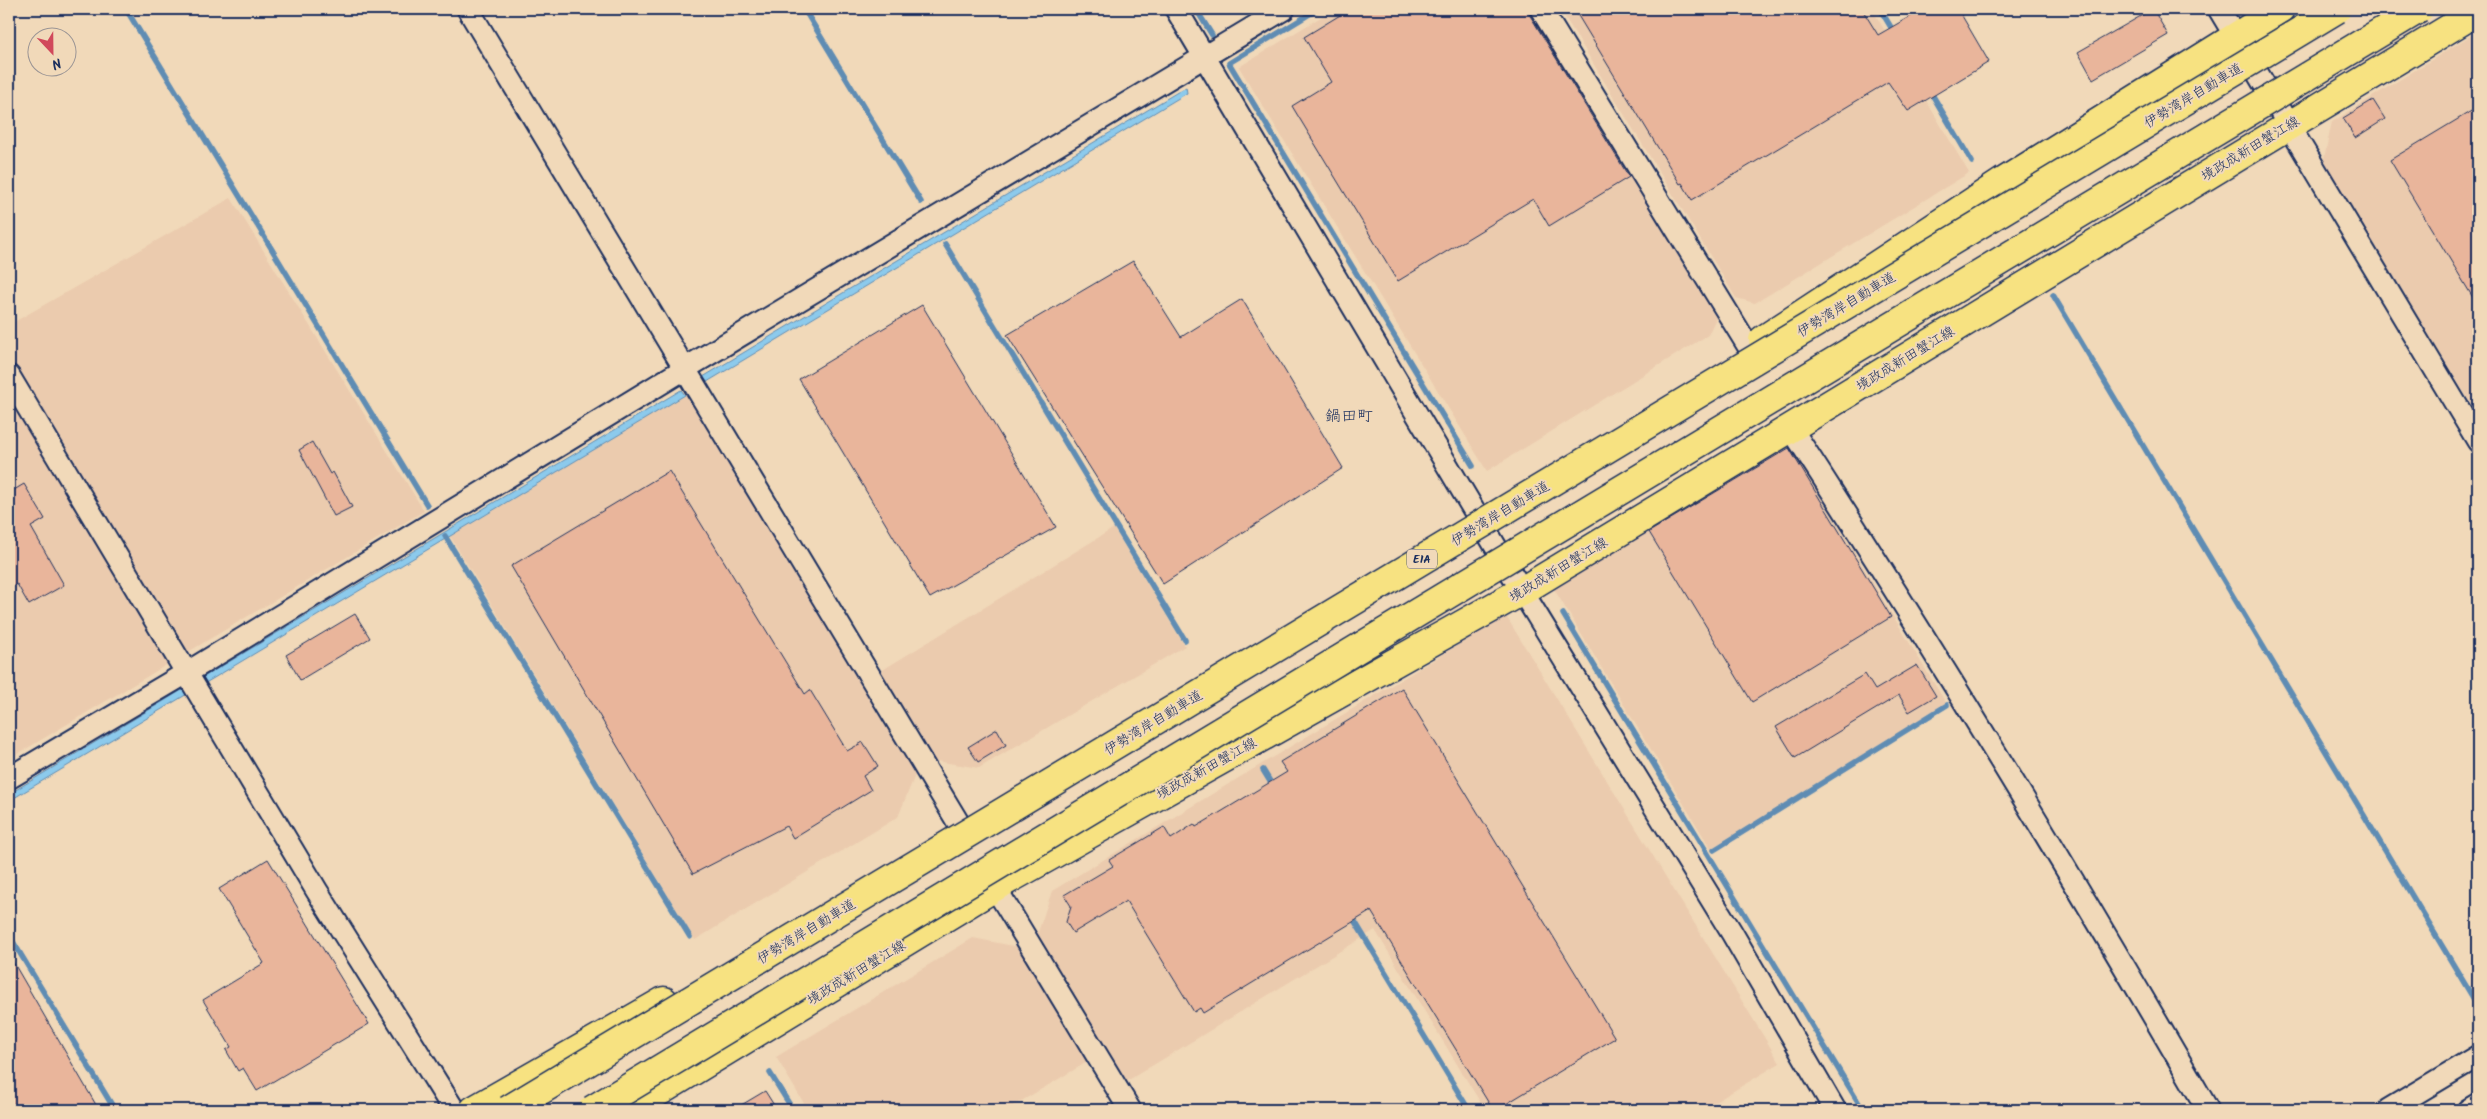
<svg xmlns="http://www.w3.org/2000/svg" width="2487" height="1119" viewBox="0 0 2487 1119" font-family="Kalam,'Klee One',sans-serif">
  <rect width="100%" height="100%" fill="#f1d9b9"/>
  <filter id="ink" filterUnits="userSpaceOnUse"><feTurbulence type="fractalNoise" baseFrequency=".02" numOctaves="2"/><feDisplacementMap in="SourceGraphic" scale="10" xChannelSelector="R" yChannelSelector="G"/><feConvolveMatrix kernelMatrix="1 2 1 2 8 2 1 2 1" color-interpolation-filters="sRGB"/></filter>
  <g filter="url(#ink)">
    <g fill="#ebcbae">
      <polygon points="1334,9 1531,9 1716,318 1708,335 1487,471 1239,67"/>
      <polygon points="1560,9 1872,9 1969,173 1755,303 1736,298"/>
      <polygon points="2478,31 2478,415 2323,163 2332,122"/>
      <polygon points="231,198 424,511 9,759 9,325"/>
      <polygon points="688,393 694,398 915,775 898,817 695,940 450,536"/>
      <polygon points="1789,445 1946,703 1711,849 1554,589"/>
      <polygon points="1114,528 1185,646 979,768 936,761 930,763 876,674"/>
      <polygon points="1506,616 1780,1063 1702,1110 1485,1110 1375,930 1127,1081 1037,935 1052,891"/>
      <polygon points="973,938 1013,946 1018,943 1089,1061 1006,1110 808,1110 776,1057"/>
    </g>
    <g fill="#8ccaec" stroke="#5f8cb3">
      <polygon points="1186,87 1187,93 707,382 703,377"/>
      <polygon points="681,390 685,395 9,801 9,794"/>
    </g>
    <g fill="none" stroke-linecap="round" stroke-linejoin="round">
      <g stroke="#5f8cb3" stroke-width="5.5">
        <polyline points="126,9 427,505"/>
        <polyline points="804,9 921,202"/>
        <polyline points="1196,9 1212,35"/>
        <polyline points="1318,9 1229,63 1473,466"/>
        <polyline points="1880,9 1895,34"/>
        <polyline points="1930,91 1972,162"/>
        <polyline points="945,244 1185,640"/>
        <polyline points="2053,295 2478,1006"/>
        <polyline points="445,536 690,937"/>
        <polyline points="1563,614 1863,1110"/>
        <polyline points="1263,770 1274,788"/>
        <polyline points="1714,850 1947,705"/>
        <polyline points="1351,915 1469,1110"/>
        <polyline points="9,935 115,1110"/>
        <polyline points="770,1073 793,1110"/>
      </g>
    </g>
    <g fill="#e9b59b" stroke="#1b2f5e">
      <polygon points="1350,9 1526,9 1629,177 1549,226 1533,199 1398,281 1292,106 1331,82 1304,37"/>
      <polygon points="1574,9 1862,9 1878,35 1923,9 1958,9 1989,62 1908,111 1888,82 1692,200 1682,183 1680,184"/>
      <polygon points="2153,9 2168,35 2093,79 2078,52"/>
      <polygon points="2373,100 2385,119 2355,138 2343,118"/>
      <polygon points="2478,107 2478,306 2390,160"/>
      <polygon points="1133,261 1181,337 1242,299 1343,468 1163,584 1007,335"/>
      <polygon points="922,305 1056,527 930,598 799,379"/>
      <polygon points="312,442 330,474 333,472 352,507 334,516 299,450"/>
      <polygon points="1789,448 1891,617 1752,702 1649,532"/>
      <polygon points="669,471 805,694 810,690 847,751 863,742 878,766 863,776 871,790 793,838 786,826 693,874 511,566"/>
      <polygon points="24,484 45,519 31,527 64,585 29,605 17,584 9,589 9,493"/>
      <polygon points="355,614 370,638 300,680 286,655"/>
      <polygon points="1917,665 1936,696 1909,712 1899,695 1795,758 1776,727 1865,674 1875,690"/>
      <polygon points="1402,688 1615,1038 1496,1110 1493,1110 1371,911 1203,1013 1200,1008 1194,1012 1126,901 1073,933 1066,922 1071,906 1064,895 1113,866 1109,860 1164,827 1171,839 1194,824 1196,827 1287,772 1280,762"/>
      <polygon points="997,729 1006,745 978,762 968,747"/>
      <polygon points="268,859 369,1024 257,1091 243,1068 238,1071 226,1050 231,1047 203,1000 264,963 219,889"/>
      <polygon points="9,955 99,1110 9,1110"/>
      <polygon points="765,1091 777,1110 733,1110"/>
    </g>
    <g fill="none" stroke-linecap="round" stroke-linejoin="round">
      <defs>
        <g id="minor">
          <polyline points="468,9 962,829"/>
          <polyline points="1176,9 1522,591 1732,933 1835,1110"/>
          <polyline points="1541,9 1750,349"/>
          <polyline points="2219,9 2478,441"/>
          <polyline points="9,376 317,891 454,1110"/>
          <path d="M1791,428C1936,651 2075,880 2208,1110"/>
          <polyline points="9,778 188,672 686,368 1284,9"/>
          <polyline points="995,887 1130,1110"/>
          <polyline points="2388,1110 2478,1056"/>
          <polyline points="2468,1110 2478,1104"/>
        </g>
        <g id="major">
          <polyline points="1763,340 2003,182 2280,9"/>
          <polyline points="474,1110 664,1001"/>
          <polyline points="629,1110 995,887 1522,591 2478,11"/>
        </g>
      </defs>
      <use href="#minor" stroke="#1b2f5e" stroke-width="25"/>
      <use href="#major" stroke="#1b2f5e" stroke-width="31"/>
      <use href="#minor" stroke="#f1d9b9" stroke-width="21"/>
      <use href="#major" stroke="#f7e281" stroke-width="28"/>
      <defs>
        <g id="highway-bridge">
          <polyline points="508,1110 2337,9"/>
          <polyline points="592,1110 2419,9"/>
        </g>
      </defs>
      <use href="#highway-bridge" stroke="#1b2f5e" stroke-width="31" stroke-linecap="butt"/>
      <use href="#highway-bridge" stroke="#f7e281" stroke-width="28"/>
    </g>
  </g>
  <g text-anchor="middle" stroke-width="4" stroke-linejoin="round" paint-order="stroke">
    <rect fill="#f1d9b9" stroke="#5b6279" stroke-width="1" x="1407" y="549.5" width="30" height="19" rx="4"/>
    <g font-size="12" font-weight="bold" fill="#1b2f5e">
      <text x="1422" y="563">E1A</text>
    </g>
    <g font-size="14" fill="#1b2f5e" stroke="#f1d9b9">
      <text transform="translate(2193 95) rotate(-31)" y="5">伊勢湾岸自動車道</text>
      <text transform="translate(2250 148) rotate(-31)" y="5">境政成新田蟹江線</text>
      <text transform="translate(1846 304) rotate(-31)" y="5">伊勢湾岸自動車道</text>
      <text transform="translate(1905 358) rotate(-31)" y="5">境政成新田蟹江線</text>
      <text transform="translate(1500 513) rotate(-31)" y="5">伊勢湾岸自動車道</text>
      <text transform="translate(1558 569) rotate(-31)" y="5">境政成新田蟹江線</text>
      <text transform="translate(1153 722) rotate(-31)" y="5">伊勢湾岸自動車道</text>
      <text transform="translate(1206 768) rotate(-29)" y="5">境政成新田蟹江線</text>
      <text transform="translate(806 931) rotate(-31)" y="5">伊勢湾岸自動車道</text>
      <text transform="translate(856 972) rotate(-31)" y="5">境政成新田蟹江線</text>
    </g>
    <g font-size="16" fill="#1b2f5e" stroke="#f1d9b9">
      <text x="1349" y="421">鍋田町</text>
    </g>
  </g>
  <rect width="2487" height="1119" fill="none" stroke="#f1d9b9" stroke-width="30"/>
  <rect x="15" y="15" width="2457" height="1089" fill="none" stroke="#1b2f5e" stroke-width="2" filter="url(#ink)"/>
  <g transform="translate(52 52) rotate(158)"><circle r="24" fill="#f1d9b9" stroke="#9b9595"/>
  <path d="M0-4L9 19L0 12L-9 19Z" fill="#d1495b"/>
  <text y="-8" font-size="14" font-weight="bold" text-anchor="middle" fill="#1b2f5e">N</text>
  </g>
</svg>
